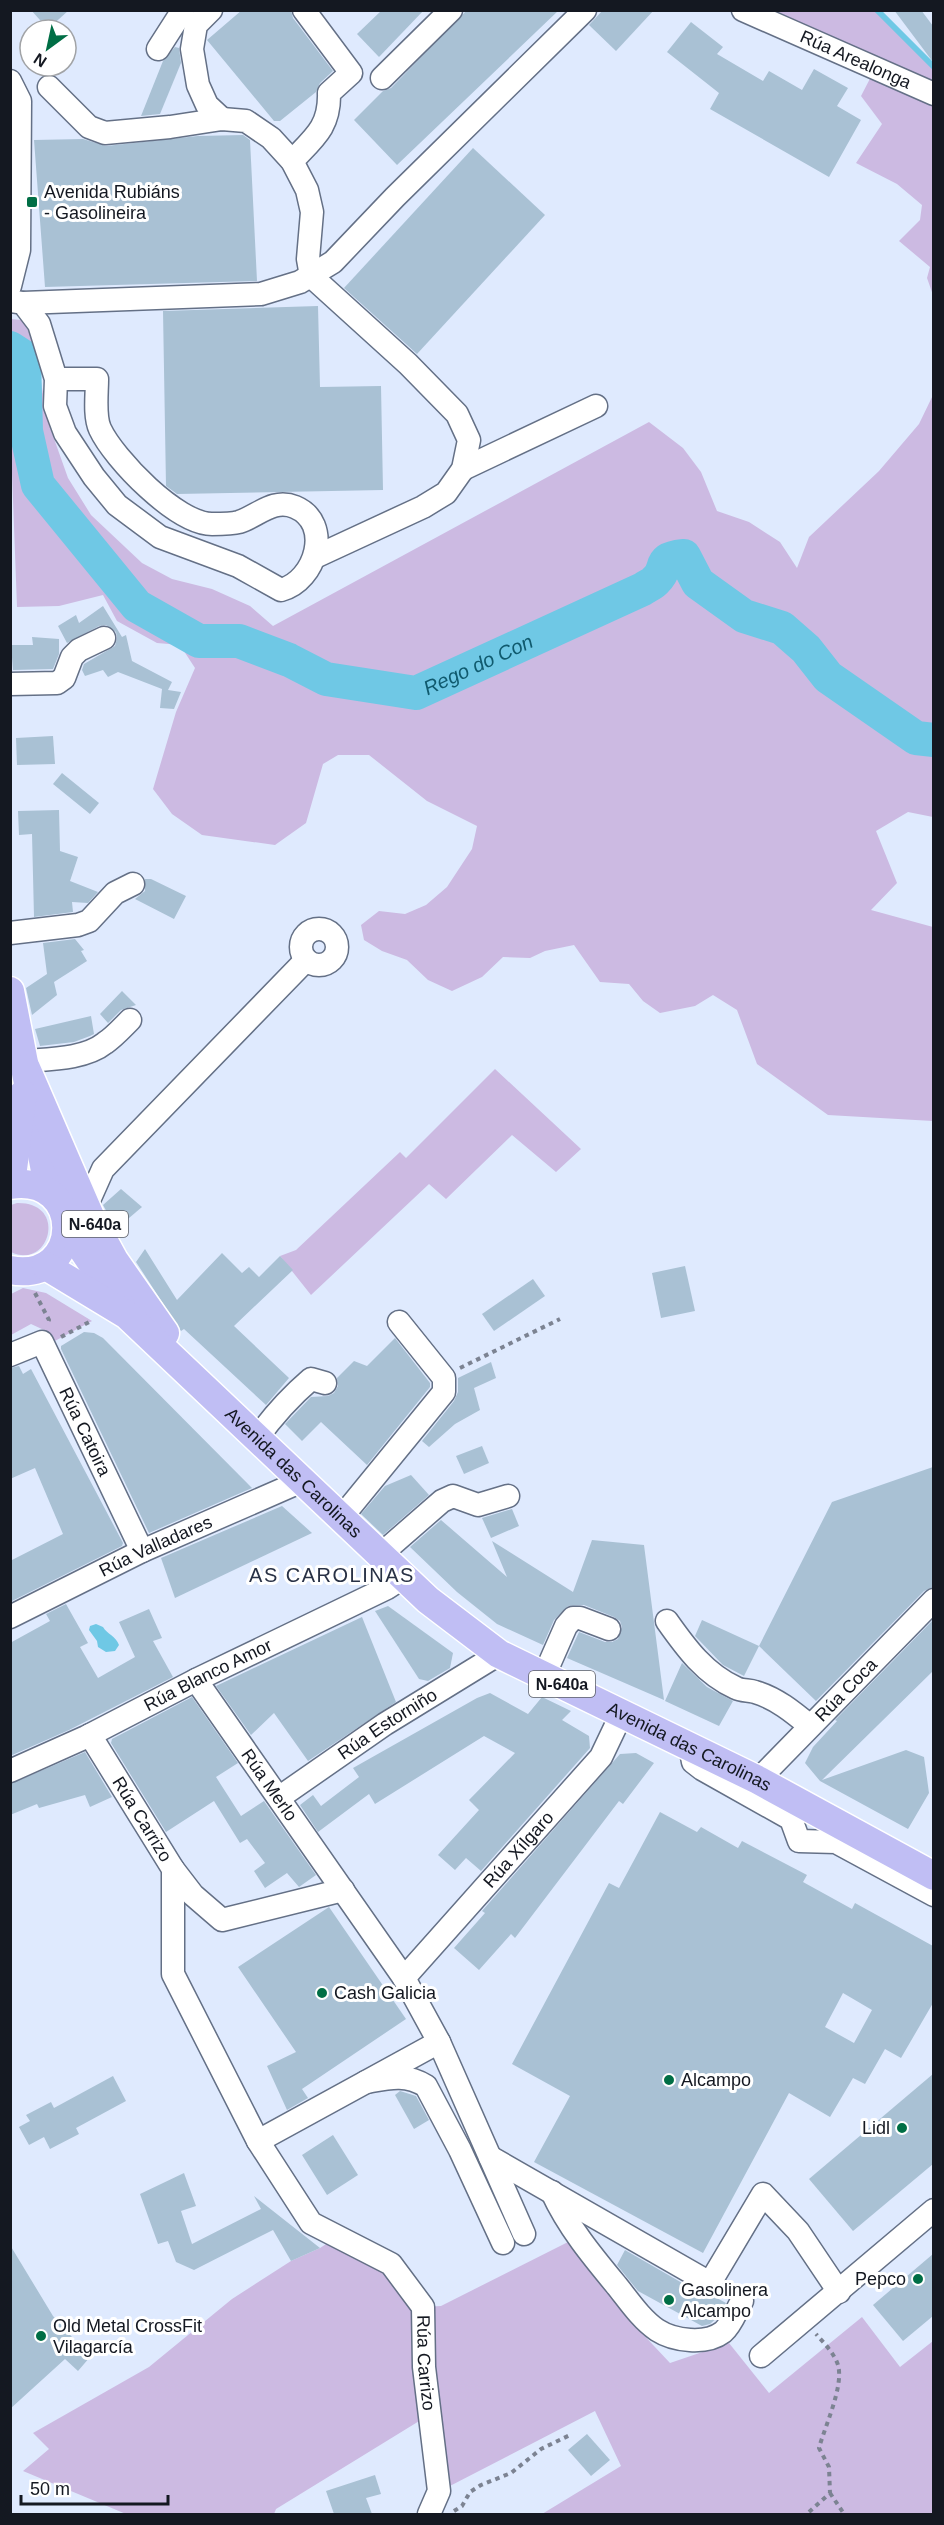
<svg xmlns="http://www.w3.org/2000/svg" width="944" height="2525" viewBox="0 0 944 2525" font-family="Helvetica,sans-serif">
  <rect width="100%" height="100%" fill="#dfeafe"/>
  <g fill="#ccbae2">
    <polygon points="743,11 879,11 889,24 933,67 933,295 927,278 930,267 899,241 920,220 922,205 897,184 856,163 882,124 861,96 875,69"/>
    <polygon points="10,319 22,320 34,338 47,419 68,478 91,515 142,563 172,579 212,589 250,606 273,626 649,422 683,448 701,472 717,511 749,522 780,542 797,568 809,537 879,471 919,424 933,395 933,817 908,812 876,831 897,883 871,910 933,927 933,1121 828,1115 757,1064 737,1010 713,995 695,1006 660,1013 643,1001 629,984 600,982 574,945 545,951 530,958 503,957 482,977 452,991 428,980 407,960 382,951 364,940 361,925 379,911 405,914 426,905 447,887 472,849 477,826 427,801 369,755 338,755 323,764 306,823 275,845 202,835 172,814 153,789 176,712 195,668 180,645 157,643 117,621 103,595 59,606 17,607 10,419"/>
    <polygon points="495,1069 581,1149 556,1172 512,1135 446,1199 429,1184 311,1295 280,1256 296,1250 400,1152 406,1158"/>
    <path d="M17,1203C69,1202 49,1271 11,1252V1205Z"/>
    <polygon points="23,1288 46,1293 92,1321 53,1342 44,1330 31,1324 11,1335 11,1294"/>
    <polygon points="337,2237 391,2264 423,2307 441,2306 570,2241 639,2330 670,2363 729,2343 769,2393 862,2317 900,2367 933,2341 933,2514 542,2514 621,2466 595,2411 446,2488 429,2415 276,2509 274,2514 126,2514 23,2471 49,2449 33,2433 149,2367 232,2299 291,2261 320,2248"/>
  </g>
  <path fill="#6fc8e5" d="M96,1624L103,1627C107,1634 116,1636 119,1645L115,1651L106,1652L98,1647L97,1641L89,1630L90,1626Z"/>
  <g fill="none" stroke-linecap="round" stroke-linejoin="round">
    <polyline stroke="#6fc8e5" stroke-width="6" points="877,10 934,67"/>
    <path stroke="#6fc8e5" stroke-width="34" id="s1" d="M10,348L24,357L26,431L38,485L137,606L199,641H239L289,660L326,679L416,693L643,589C647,586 653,584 656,580C670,567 655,559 684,556L698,583L744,616L782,628L806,649L828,677L916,738L934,740"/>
  </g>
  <g fill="#a9c1d4" fill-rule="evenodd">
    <polygon points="31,10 69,10 48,29"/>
    <polygon points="242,10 291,10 293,18 333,71 320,83 316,92 280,121 274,121 207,40"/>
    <polygon points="382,10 424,10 379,57 357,34"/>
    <polygon points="467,10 559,10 397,165 354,120 383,91 391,88"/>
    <polygon points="603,10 654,10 616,51 589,25"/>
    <polygon points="894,10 921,10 933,26 933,62"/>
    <polygon points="691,22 723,47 717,54 763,81 769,71 802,90 814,69 848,88 837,106 861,120 829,177 710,109 719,93 667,52"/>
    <polygon points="175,47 179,48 181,63 160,114 141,116 163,61"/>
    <polygon points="243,135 250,140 257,281 45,287 34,140 83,139 106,146 198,136"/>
    <polygon points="473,148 545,215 417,354 344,288"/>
    <polygon points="318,306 320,387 381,386 383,490 177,494 173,491 166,486 163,311"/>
    <polygon points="103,606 122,637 126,635 132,661 172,682 168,690 181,692 174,709 160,708 162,689 118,672 108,677 103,670 85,676 82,670 84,664 115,646 117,638 116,632 106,625 99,626 67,643 58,626 76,615 79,623"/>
    <polygon points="32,637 59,639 59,654 53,669 13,670 11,645 33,645"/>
    <polygon points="53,736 55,764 17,765 16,738"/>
    <polygon points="62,773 99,803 90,814 53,784"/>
    <polygon points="59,810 60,851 78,857 70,881 98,892 88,903 72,902 73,912 34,917 32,834 19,835 18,811"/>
    <polygon points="145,879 151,879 186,896 174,919 135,899 145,891"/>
    <polygon points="75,939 84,950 81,951 87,961 54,982 57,995 32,1015 26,988 47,974 43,943"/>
    <polygon points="122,991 136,1005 121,1010 108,1023 100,1014"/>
    <polygon points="91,1016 94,1034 90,1036 74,1042 40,1046 35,1029"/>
    <polygon points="121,1189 142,1207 116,1229 103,1205"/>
    <polygon points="145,1249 177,1300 222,1253 242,1273 249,1267 259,1277 280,1256 293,1270 234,1326 289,1378 266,1405 184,1329 181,1331 136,1262"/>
    <polygon points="685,1266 695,1311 661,1318 652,1273"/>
    <polygon points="533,1279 545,1296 494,1331 482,1314"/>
    <polygon points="84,1332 94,1333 103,1338 252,1488 149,1533 61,1349 61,1346"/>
    <polygon points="395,1338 430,1383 430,1387 367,1465 321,1422 302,1441 285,1424 311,1397 328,1396 334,1393 338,1386 337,1378 354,1361 367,1366"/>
    <polygon points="491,1362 496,1378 474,1388 480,1410 455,1424 429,1447 422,1441 454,1401 458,1392 458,1378"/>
    <polygon points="19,1366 23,1374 31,1369 123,1543 122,1546 10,1602 10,1561 63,1534 35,1468 10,1479 10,1368"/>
    <polygon points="482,1446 489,1463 464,1474 456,1456"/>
    <polygon points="933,1467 933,1587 924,1591 816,1701 759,1646 832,1502"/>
    <polygon points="411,1475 429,1495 383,1535 361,1514 385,1486"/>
    <polygon points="282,1506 312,1533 175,1598 161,1558"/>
    <polygon points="512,1509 519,1526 491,1538 482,1518"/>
    <polygon points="441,1520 507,1577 492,1541 573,1592 592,1540 644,1545 664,1700 567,1658 579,1632 605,1642 612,1642 618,1639 622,1627 620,1621 614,1617 584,1605 568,1606 554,1620 543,1645 497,1624 457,1592 410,1547"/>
    <polygon points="66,1604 88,1643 80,1647 98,1678 135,1657 119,1622 149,1609 162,1638 153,1641 173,1677 69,1730 10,1756 10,1643 50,1621 46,1614"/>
    <polygon points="388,1606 453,1653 450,1668 428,1681 419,1679 375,1611"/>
    <polygon points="362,1617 396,1702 308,1761 274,1713 251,1735 216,1686"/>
    <polygon points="702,1620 759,1646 744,1676 723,1665 695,1636"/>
    <polygon points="933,1620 933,1671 822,1780 906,1750 924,1757 929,1793 908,1829 820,1781 805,1763 813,1747 837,1721 835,1720"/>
    <polygon points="682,1663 707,1687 733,1701 719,1726 665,1701"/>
    <polygon points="490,1693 528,1714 542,1697 571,1711 562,1720 589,1736 590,1748 481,1871 466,1858 455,1870 438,1855 479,1810 469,1800 515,1753 484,1736 375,1804 369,1794 318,1832 300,1805 313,1795 321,1806 359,1777 353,1768 477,1698"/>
    <polygon points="192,1697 238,1763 216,1777 241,1816 264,1801 316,1875 299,1887 287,1873 265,1888 254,1871 265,1863 247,1839 240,1843 214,1801 166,1832 111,1743 112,1739"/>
    <polygon points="85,1752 112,1797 90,1807 85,1795 39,1808 37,1804 10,1815 10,1784"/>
    <polygon points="636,1753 654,1763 623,1804 619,1801 515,1938 511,1934 479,1970 454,1948 485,1913 482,1911 620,1754"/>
    <path d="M660,1812L697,1832L701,1827L738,1848L742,1841L807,1875L803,1882L852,1909L855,1903L933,1946V2003L901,2058L885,2049L865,2084L853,2078L830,2117L789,2093L703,2253L534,2162L570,2096L512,2064L609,1883L619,1888ZM843,1993L872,2010L854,2043L825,2027Z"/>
    <polygon points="329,1907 406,2019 302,2089 308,2098 287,2110 267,2066 296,2052 238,1967"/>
    <polygon points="933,2074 933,2164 853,2231 809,2179"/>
    <polygon points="113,2076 126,2101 76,2128 79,2134 50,2149 44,2137 29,2145 19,2127 30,2121 26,2115 51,2102 54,2108"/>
    <polygon points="400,2091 416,2096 429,2120 414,2129 395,2095"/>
    <polygon points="333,2135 358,2175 327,2195 302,2155"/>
    <polygon points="184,2173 196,2206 181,2211 192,2244 261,2209 254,2196 320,2248 291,2261 273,2230 194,2270 176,2262 168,2241 158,2244 140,2194"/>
    <polygon points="10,2245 53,2316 90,2357 78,2371 65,2359 10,2409"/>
    <polygon points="625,2250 703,2295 713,2296 726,2303 718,2317 710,2324 702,2326 638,2291 617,2265"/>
    <polygon points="933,2254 933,2316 903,2341 873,2305"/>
    <polygon points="587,2434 610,2460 591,2476 568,2450"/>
    <polygon points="375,2475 381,2494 366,2498 372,2514 334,2514 326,2491"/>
  </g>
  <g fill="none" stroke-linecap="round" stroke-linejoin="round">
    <defs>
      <g id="minor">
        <polyline points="211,10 196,25 192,49 198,85 207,105 222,119"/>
        <path id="s2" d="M743,10L934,94"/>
        <polyline points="158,49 183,10"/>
        <polyline points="382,78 451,10"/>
        <polyline points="10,81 20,101 19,250 10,286"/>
        <polyline points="49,87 89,127 105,133 170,127 222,119 246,121 271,138 292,161 307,190 312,212 308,259 311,276 408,364 457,414 469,440 463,469 446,493 423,507 315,557"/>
        <path d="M292,161C314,138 330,127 329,93L351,73L304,10"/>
        <path d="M10,301L23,303L39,324L56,379L55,406L65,433L94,477L117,505L160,537L238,566L281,590C316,581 333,523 295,507C273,498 258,516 239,522C232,524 220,524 212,524C177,524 114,459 100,429C94,416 97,394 97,379H56"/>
        <polyline points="23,303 261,294 300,282 333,262 395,197 585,10"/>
        <polyline points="463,469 596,406"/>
        <polyline points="10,684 57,683 64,678 72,657 79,650 104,638"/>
        <circle cx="319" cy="947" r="18"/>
        <polyline points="10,933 78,925 89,921 115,893 133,884"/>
        <path d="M26,1061C50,1059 85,1059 105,1043C114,1037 122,1028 130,1020"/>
        <polyline points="86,1207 103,1169 306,960"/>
        <path id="s3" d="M10,1355L42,1342L142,1551"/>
        <path d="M257,1438C273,1416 290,1397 311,1379L325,1383"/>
        <polyline points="341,1518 444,1392 444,1378 399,1322"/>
        <polyline points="380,1555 442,1501 453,1496 478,1505 508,1496"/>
        <path id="s4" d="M10,1617L142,1551L302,1481"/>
        <path d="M667,1621C686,1648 705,1674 736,1688C742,1691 749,1690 755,1692C776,1698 793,1712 810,1726"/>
        <polyline points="544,1676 566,1626 573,1618 580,1618 609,1629"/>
        <path id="s5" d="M196,1680L404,1978L439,2042L524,2234"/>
        <path id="s6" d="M90,1735L173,1869V1974L258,2141L311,2223L391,2264L423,2307L424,2367L439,2491L429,2514"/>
        <polyline points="690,1746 693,1762 702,1769 791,1819 799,1841 836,1842 934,1895"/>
        <path id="s7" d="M10,1771L86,1737L196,1680L387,1588L404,1577"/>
        <path id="s8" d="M758,1780L934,1600"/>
        <path id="s9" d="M280,1797L385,1724L499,1654"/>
        <polyline points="173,1869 193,1895 222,1920 343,1890"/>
        <path id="s10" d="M404,1978L601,1757L622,1713"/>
        <path d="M366,2082C388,2078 406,2073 426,2086L460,2150L503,2243"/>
        <polyline points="258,2141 439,2042"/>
        <polyline points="490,2157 710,2283 763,2194 798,2231 839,2292"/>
        <path d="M552,2192C568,2227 593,2257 617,2286C629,2301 641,2319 657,2330C674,2341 706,2345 723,2332C732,2324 736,2311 742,2301"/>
        <polyline points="761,2356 934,2210"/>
      </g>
      <g id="major">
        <polyline points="10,991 49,1191"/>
        <polyline points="26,1068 90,1216 114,1260 165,1333"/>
        <polyline points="11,1184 23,1094"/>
        <path d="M10,1185C86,1173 84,1284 10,1270"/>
        <polyline points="68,1228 123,1309"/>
        <path id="s11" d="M46,1266L127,1315L428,1600L499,1654L758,1780L934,1876"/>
      </g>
    </defs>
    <use href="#minor" stroke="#647086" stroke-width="25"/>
    <use href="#major" stroke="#fff" stroke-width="31"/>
    <g stroke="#7c8392" stroke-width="4" stroke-dasharray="4.5 4.5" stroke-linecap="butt">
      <polyline points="35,1293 49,1320 47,1324"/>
      <polyline points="61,1337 91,1321"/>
      <polyline points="460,1368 560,1319"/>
      <polyline points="830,2493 844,2514"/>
      <polyline points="454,2511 462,2506 470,2492 481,2485 511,2473 541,2449 570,2435"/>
      <path d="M809,2512L830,2493L829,2467L819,2448C825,2426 844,2386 838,2365C834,2353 824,2343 816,2334"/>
    </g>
    <use href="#minor" stroke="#fff" stroke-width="22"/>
    <use href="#major" stroke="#c0bef4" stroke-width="28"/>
  </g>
  <g fill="#006e45" stroke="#fff" stroke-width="2">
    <rect x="26" y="196" width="12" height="12" rx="3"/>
    <circle cx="322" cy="1993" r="6"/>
    <circle cx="669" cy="2080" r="6"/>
    <circle cx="902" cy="2128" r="6"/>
    <circle cx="918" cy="2279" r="6"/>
    <circle cx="669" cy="2300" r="6"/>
    <circle cx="41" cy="2336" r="6"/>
  </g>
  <g text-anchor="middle" stroke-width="6" stroke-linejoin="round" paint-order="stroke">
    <g fill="#fff" stroke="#5a5d64" stroke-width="1.5">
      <rect x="62" y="1211" width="66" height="26" rx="4.5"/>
      <rect x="529" y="1671" width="66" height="26" rx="4.5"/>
    </g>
    <g font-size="16" font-weight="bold" fill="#141821">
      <text x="95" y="1230">N-640a</text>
      <text x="562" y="1690">N-640a</text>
    </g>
    <g font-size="18" fill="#141821" stroke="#fff">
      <text dy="6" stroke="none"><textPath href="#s2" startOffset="123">Rúa Arealonga</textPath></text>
      <text dy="6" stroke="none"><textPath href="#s3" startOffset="134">Rúa Catoira</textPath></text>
      <text dy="6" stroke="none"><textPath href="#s11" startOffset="324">Avenida das Carolinas</textPath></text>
      <text dy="6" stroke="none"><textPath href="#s4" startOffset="162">Rúa Valladares</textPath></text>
      <text dy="6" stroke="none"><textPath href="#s7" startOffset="220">Rúa Blanco Amor</textPath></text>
      <text dy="6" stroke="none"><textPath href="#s8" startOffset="126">Rúa Coca</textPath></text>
      <text dy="6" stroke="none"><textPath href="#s9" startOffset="130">Rúa Estorniño</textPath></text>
      <text dy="6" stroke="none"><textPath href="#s11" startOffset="810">Avenida das Carolinas</textPath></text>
      <text dy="6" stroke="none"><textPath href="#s5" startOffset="128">Rúa Merlo</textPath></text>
      <text dy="6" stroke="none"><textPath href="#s6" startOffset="99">Rúa Carrizo</textPath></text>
      <text dy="6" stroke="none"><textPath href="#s10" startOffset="172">Rúa Xílgaro</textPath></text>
      <text dy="6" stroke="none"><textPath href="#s6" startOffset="747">Rúa Carrizo</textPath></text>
    </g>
    <g font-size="18" fill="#141821" stroke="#fff" text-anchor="start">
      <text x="44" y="198">Avenida Rubiáns<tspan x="44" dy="21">- Gasolineira</tspan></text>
      <text x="334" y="1999">Cash Galicia</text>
      <text x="681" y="2086">Alcampo</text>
      <text x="890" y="2134" text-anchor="end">Lidl</text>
      <text x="906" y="2285" text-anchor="end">Pepco</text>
      <text x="681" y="2296">Gasolinera<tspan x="681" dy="21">Alcampo</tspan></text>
      <text x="53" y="2332">Old Metal CrossFit<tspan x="53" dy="21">Vilagarcía</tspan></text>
    </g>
    <g font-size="20" font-style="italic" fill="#105a6e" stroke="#fff">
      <text dy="7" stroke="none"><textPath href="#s1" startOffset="668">Rego do Con</textPath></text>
    </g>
    <g font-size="20" letter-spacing="1.5" fill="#283145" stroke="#fff">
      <text x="332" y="1582">AS CAROLINAS</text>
    </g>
  </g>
  <rect width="944" height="2525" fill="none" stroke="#141821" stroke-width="24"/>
  <g transform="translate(48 48) rotate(213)"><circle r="28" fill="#ffffff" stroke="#a1a3a6" stroke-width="1.5"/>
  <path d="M0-4.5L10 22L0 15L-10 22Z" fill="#006e45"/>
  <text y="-9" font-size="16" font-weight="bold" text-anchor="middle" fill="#141821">N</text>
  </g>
  <path d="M21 2495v9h147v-9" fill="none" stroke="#141821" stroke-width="3"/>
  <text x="30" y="2495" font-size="18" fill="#141821" stroke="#ffffff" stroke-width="4.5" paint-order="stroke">50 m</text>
</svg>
